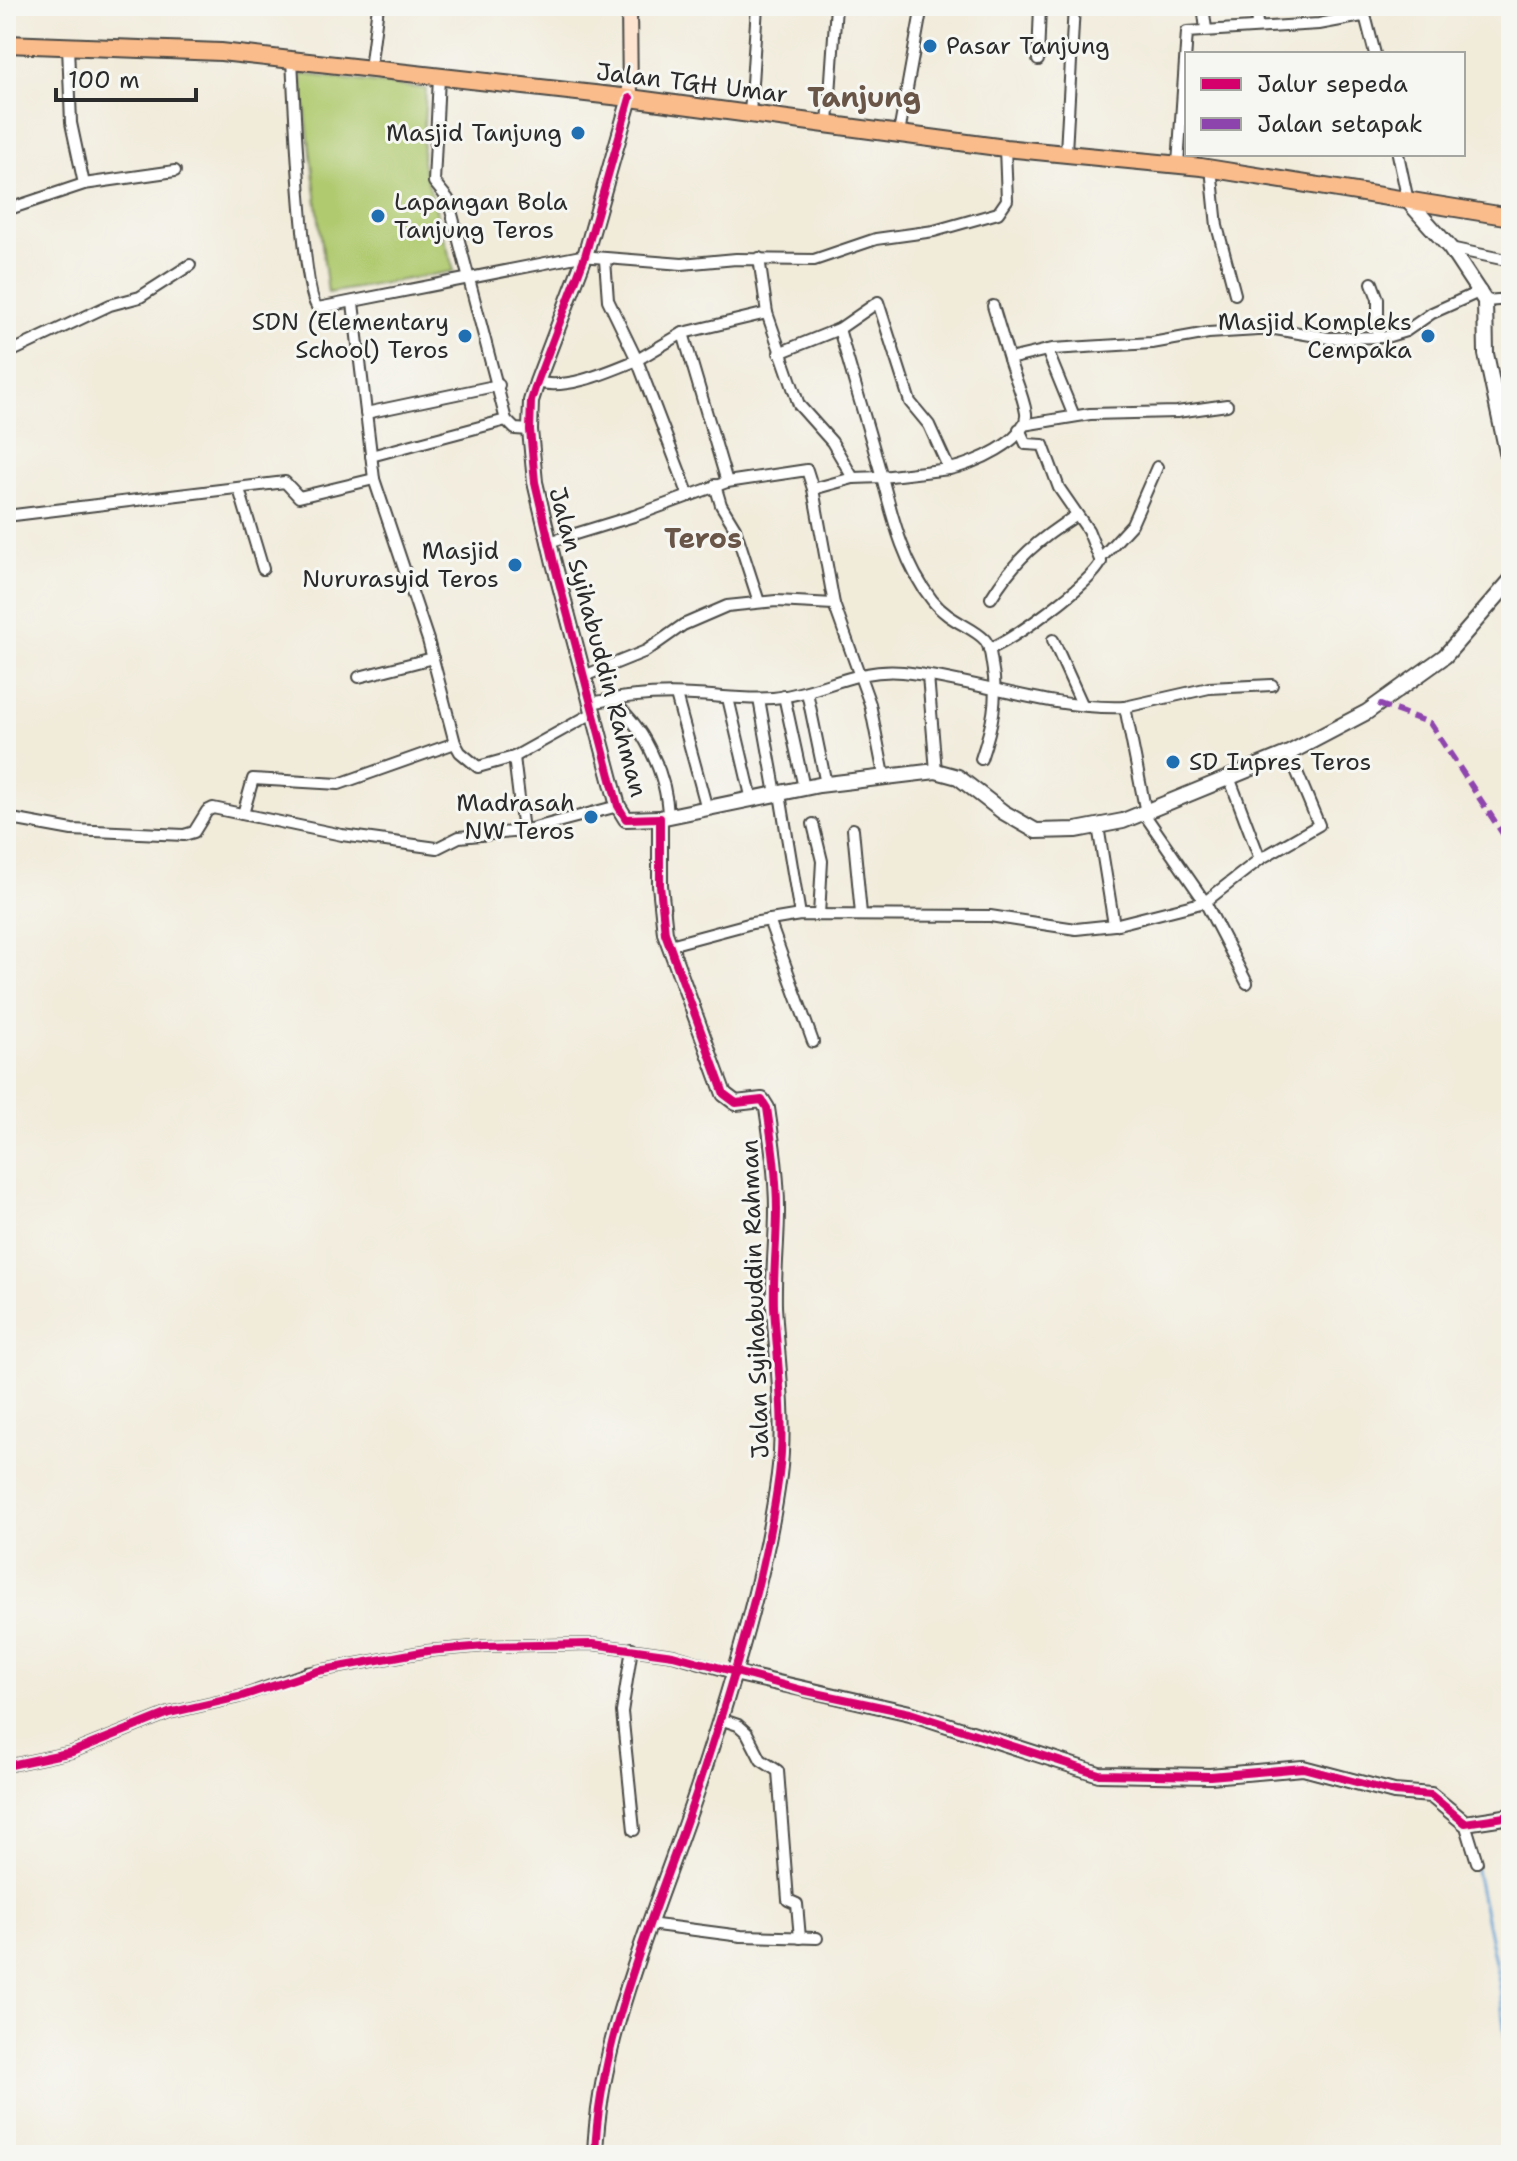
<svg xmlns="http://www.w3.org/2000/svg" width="1517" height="2161" viewBox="0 0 1517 2161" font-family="'Shantell Sans',sans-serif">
  <rect width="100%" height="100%" fill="#f6f6f2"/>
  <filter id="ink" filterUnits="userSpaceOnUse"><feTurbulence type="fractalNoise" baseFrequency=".0125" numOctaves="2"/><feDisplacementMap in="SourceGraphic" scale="16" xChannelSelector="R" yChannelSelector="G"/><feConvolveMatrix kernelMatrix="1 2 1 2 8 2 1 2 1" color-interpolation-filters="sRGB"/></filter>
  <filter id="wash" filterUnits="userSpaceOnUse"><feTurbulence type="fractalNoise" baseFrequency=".006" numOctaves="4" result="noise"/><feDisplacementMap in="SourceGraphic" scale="32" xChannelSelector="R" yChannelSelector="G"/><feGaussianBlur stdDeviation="1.8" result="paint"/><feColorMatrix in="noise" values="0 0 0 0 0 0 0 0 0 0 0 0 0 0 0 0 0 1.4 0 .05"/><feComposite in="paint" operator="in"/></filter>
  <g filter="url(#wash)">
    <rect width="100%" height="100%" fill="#f1ebda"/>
    <polygon fill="#b0ca70" stroke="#6e7a4e" stroke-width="2" points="301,74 426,89 422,162 454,271 328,293"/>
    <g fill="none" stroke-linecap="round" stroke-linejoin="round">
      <polyline stroke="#619fd2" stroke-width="3" points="1475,1866 1500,1986 1511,2101"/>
    </g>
  </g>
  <g filter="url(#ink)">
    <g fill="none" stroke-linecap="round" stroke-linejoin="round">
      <defs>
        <g id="minor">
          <polyline points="1203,6 1206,29"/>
          <polyline points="1256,6 1257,27"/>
          <polyline points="68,46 71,123 84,184"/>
          <path d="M292,60C294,93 302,296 318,308L581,256L682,264L736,259L814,260L876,239L934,231L998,213L1007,200L1005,148"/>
          <polyline points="1038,60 1040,6"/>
          <polyline points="370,69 378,6"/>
          <polyline points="439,77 434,182 448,199 506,420 515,429 530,430"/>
          <polyline points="750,114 757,6"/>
          <polyline points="828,124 836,6"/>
          <polyline points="899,133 922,6"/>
          <polyline points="1066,152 1074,6"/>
          <polyline points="1398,154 1408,201"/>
          <polyline points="1178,164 1187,32 1319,24 1362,16 1366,19 1375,54"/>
          <polyline points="1211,168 1217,226 1235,294"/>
          <polyline points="6,210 84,184 175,171"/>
          <polyline points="1450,248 1511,261"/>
          <polyline points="759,258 767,313 799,405 832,442 853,478"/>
          <polyline points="605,260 608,300 637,360 683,333 767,313"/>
          <polyline points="1372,283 1378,299 1378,337"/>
          <polyline points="1485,301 1511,299"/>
          <polyline points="353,303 374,479 428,640 455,743 460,752 478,767 514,757 523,831"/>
          <polyline points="993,306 1009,359"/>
          <polyline points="839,329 882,477 949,469"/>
          <polyline points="683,333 727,482"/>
          <polyline points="1047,350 1074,416"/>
          <path d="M779,353L839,329L878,302L910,402L929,425L949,469C971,465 1029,441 1026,413C1023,395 1014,376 1009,359L1052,349L1152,343L1208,333L1275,329L1329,338L1386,337L1406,331L1432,313L1481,291"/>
          <polyline points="6,354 110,305 140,297 190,265"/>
          <path d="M537,382C566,391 610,371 637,360L689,496"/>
          <polyline points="366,413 499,385"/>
          <polyline points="1023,425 1090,414 1177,412 1227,405"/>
          <polyline points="371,456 506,420"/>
          <polyline points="715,485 721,505 735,528 759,602"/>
          <polyline points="239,489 263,569"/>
          <polyline points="813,489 834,604 870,704 884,775"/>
          <polyline points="6,516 285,482 299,497 374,479"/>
          <path d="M549,542L634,516L727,482L807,470L813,489L853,478L882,477C893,519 904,565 932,600C949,622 972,626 985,640C990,646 991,657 992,664C999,699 992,726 981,759"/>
          <polyline points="1100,559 1132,524 1157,467"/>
          <path d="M991,598C1015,559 1039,539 1077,515"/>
          <polyline points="1053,640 1082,704"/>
          <path d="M989,649C1013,640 1090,584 1101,562L1088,530L1059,488L1043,445L1026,444L1019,429"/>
          <polyline points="584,676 646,651 683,625 727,606 776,601 834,604"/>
          <polyline points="928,676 936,771"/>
          <polyline points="359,677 433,658"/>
          <polyline points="807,692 826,784"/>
          <polyline points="676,695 707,809"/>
          <polyline points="784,696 804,788"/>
          <polyline points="728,698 752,800"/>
          <path d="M609,699C643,723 667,775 668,816"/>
          <polyline points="759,699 776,794"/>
          <path d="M591,703C624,696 660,693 694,695C720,696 746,700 773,698C818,694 856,667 903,672C978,680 1049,710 1125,707L1147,818L1205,902L1247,983"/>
          <polyline points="1125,707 1209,688 1272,685"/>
          <polyline points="514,757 593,713"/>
          <polyline points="1229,777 1260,859 1319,825 1289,753"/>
          <polyline points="780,794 800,915"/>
          <polyline points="243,814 253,779 339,784 455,743"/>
          <polyline points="6,818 72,830 184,835 194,832 207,811 213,808 342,835 437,848 459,837 523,831 618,806"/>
          <polyline points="813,824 822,861 819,915"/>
          <polyline points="1098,826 1114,925"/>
          <polyline points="853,829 861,914"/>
          <polyline points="769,920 813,1042"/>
          <polyline points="670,945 752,923 800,915 990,916 1076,929 1114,925 1205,902 1260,859"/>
          <polyline points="632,1648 622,1712 634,1830"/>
          <polyline points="720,1719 738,1725 747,1733 761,1760 778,1771 788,1900 797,1904 800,1938"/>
          <polyline points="6,1766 72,1752 169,1713 239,1697 307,1673 427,1651 485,1646 593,1644 673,1655 734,1673"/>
          <polyline points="1465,1823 1477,1862"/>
          <polyline points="649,1924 741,1936 817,1938"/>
        </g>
        <g id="tertiary">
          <polyline points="1408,201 1450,248 1485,301 1486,354 1511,471"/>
          <polyline points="660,818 819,785 936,771 958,777 1003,812 1036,831 1076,830 1123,821 1289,753 1367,712 1445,656 1511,580"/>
          <polyline points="734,1673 910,1713 1099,1774 1210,1776 1303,1768 1394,1792 1431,1795 1465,1823 1511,1816"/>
          <path d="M595,2155C599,2031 663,1896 701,1779C732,1684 766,1574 779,1475C786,1421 777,1361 774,1306C773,1274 777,1242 777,1210C777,1176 772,1142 767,1108L762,1100L736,1103L724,1094L665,933L660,885V818L626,819L618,806L554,563L535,482L530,430L531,401L537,382L585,256L630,98"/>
        </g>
        <polyline id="secondary" points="629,6 630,98"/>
        <polyline id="primary" points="6,44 221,52 630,98 1005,148 1201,167 1511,217"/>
      </defs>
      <use href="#minor" stroke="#494845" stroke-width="14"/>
      <use href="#tertiary" stroke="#494845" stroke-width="18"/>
      <use href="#secondary" stroke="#494845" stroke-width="18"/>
      <use href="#primary" stroke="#494845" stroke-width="20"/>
      <use href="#minor" stroke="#fff" stroke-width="10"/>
      <use href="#tertiary" stroke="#fff" stroke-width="14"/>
      <use href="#secondary" stroke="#fde4d1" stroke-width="14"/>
      <use href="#primary" stroke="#fabc8b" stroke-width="16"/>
      <polyline stroke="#8e44ad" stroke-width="6" stroke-dasharray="12 6" stroke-linecap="butt" points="1378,704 1430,723 1511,846"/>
      <defs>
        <g id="cycleway">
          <polyline points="6,1766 72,1752 169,1713 239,1697 318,1671 427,1651 485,1646 593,1644 673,1655 802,1690 910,1713 1099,1774 1210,1776 1303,1768 1394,1792 1431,1795 1465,1823 1511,1816"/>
          <path d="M595,2155C599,2031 663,1896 701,1779C732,1684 766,1574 779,1475C786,1421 777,1361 774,1306C773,1274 777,1242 777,1210C777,1176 772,1142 767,1108L762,1100L736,1103L724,1094L665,933L660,885V818L626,819L618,806L554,563L535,482L530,430L531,401L537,382L585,256L630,98"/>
        </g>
      </defs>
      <use href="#cycleway" stroke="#f6f6f2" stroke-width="13"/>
      <use href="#cycleway" stroke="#d6006c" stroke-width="8"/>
    </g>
  </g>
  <g fill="#1f6fb2" stroke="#f6f6f2" stroke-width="3">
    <circle cx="930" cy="46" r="8"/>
    <circle cx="578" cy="133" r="8"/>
    <circle cx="378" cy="216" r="8"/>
    <circle cx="465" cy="336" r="8"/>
    <circle cx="1428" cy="336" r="8"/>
    <circle cx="515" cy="565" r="8"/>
    <circle cx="1173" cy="762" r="8"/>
    <circle cx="591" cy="817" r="8"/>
  </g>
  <g text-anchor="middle" stroke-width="6" stroke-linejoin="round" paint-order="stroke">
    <g font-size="24" fill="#2b2b2b" stroke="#f6f6f2" text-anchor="end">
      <text x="946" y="54" text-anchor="start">Pasar Tanjung</text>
      <text x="562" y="141">Masjid Tanjung</text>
      <text x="394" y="210" text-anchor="start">Lapangan Bola<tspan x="394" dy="28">Tanjung Teros</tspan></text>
      <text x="449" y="330">SDN (Elementary<tspan x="449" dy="28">School) Teros</tspan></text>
      <text x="1412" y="330">Masjid Kompleks<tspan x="1412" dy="28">Cempaka</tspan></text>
      <text x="499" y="559">Masjid<tspan x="499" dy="28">Nururasyid Teros</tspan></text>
      <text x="1189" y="770" text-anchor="start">SD Inpres Teros</text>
      <text x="575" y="811">Madrasah<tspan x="575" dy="28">NW Teros</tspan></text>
    </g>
    <g font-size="24" fill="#2b2b2b" stroke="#f6f6f2">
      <text transform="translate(692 83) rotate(7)" y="8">Jalan TGH Umar</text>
      <text transform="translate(598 642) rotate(75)" y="8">Jalan Syihabuddin Rahman</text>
      <text transform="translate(755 1299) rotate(-92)" y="8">Jalan Syihabuddin Rahman</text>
    </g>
    <g font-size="28" font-weight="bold" fill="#6a5649" stroke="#f6f6f2">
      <text x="864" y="107">Tanjung</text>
      <text x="703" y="548">Teros</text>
    </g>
  </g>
  <rect width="1517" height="2161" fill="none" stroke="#f6f6f2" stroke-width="32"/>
  <rect x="1185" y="52" width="280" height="104" fill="#f6f6f2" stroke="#a5a5a2" stroke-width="2"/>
  <rect x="1201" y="78" width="40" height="12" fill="#d6006c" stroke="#a5a5a2" stroke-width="2"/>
  <text x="1257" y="92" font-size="24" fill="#2b2b2b">Jalur sepeda</text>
  <rect x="1201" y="118" width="40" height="12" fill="#8e44ad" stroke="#a5a5a2" stroke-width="2"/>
  <text x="1257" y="132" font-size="24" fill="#2b2b2b">Jalan setapak</text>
  <path d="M56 88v12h140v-12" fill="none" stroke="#2b2b2b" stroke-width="4"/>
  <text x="68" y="88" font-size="24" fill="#2b2b2b" stroke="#f6f6f2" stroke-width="6" paint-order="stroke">100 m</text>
</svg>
